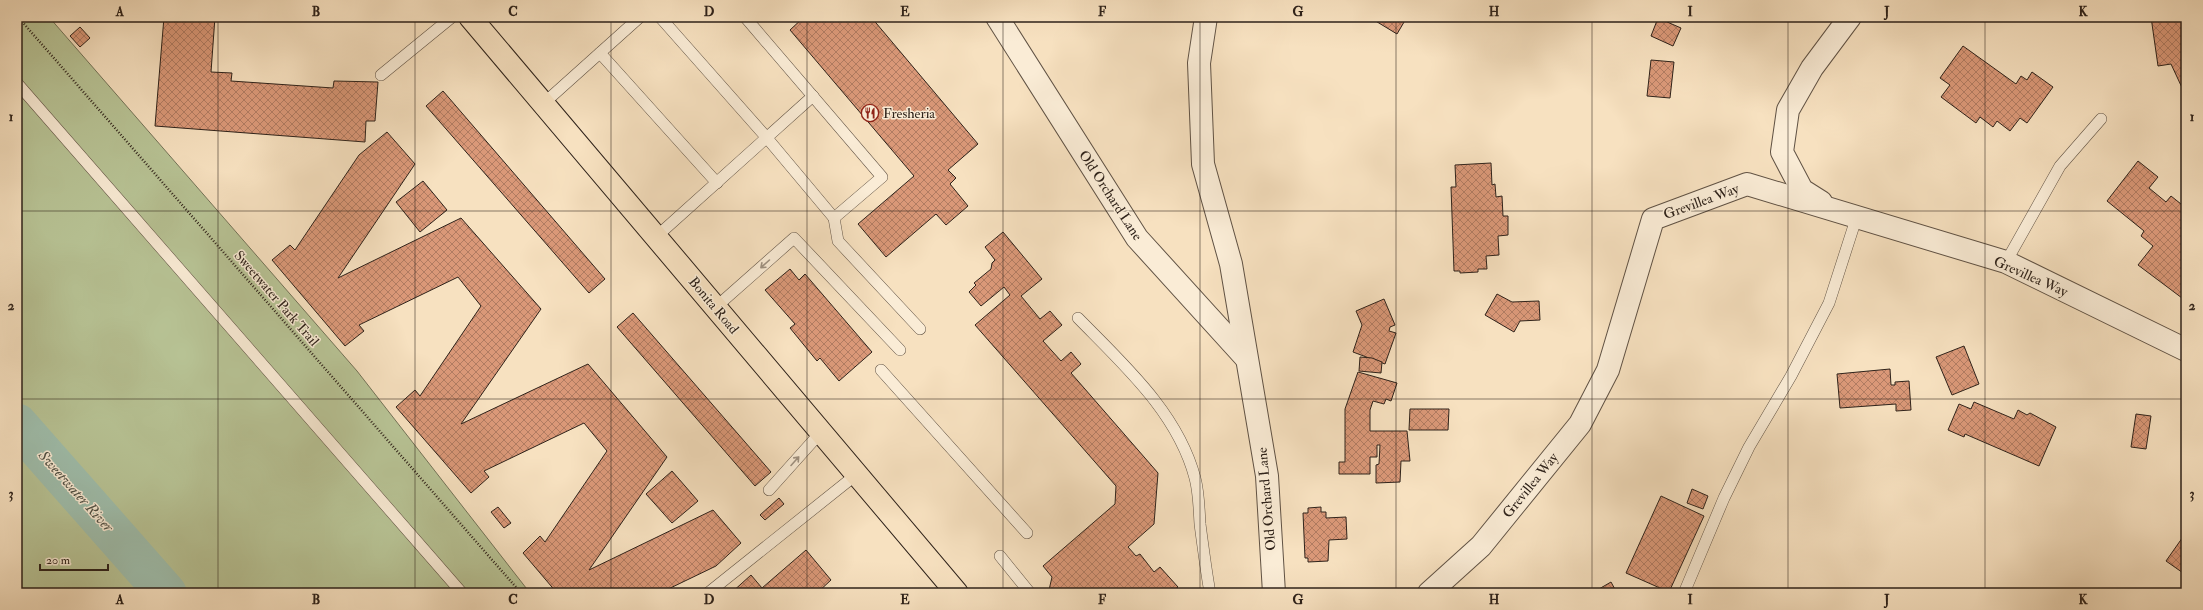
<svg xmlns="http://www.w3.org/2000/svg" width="2203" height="610" viewBox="0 0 2203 610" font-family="'IM FELL Double Pica',serif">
  <defs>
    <pattern id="building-cross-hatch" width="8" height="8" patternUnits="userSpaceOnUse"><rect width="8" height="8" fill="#da9878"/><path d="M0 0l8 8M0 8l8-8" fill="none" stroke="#b17c62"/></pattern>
  </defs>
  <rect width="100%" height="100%" fill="#f7e1c0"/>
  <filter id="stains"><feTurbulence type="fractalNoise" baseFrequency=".005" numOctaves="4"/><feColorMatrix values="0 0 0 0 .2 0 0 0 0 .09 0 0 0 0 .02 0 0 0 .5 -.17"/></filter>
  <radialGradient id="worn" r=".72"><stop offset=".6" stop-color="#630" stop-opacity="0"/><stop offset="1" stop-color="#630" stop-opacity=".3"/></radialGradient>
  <polygon fill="#b8c496" stroke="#737358" points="17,17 49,17 357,371 530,593 17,593"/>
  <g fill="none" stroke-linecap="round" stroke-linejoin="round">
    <polyline stroke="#9fbeac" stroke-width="41" points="17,424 166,593"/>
  </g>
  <g fill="url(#building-cross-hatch)" stroke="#2e221a">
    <polygon points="164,17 215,17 211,72 232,73 231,81 333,88 334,81 378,82 375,121 366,121 365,142 155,126"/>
    <polygon points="804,17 871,17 978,144 948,170 956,178 950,184 968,206 946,225 936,214 886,257 858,224 914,176 790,30"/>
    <polygon points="1369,17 1407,17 1397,34"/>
    <polygon points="2151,17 2186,17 2186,91 2184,92 2171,64 2158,66"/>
    <polygon points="1658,18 1681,28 1673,46 1651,36"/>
    <polygon points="80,27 90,38 80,47 70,36"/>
    <polygon points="1963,46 2016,84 2021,76 2027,80 2032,72 2053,87 2027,123 2020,118 2010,131 1997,121 1993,127 1980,117 1976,123 1941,97 1950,85 1940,78"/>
    <polygon points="1651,60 1674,62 1670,98 1647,96"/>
    <polygon points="443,91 605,279 589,293 426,106"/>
    <polygon points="387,132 415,164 338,278 461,218 541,309 461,424 588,364 667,457 589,570 713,510 741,543 716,566 660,593 557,593 523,553 540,536 545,542 607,451 584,423 484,471 489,477 471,493 396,407 415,390 420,396 481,306 458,277 359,325 364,331 345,346 272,260 290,245 295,250 359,155"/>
    <polygon points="2138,161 2158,177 2149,188 2166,202 2171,196 2186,208 2186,301 2138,265 2153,246 2141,236 2144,231 2107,201"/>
    <polygon points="1491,163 1492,185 1495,184 1496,197 1502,196 1503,216 1508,216 1508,235 1498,236 1499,255 1486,256 1487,269 1478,269 1478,272 1460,273 1460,271 1454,271 1451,187 1456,187 1455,165"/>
    <polygon points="423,181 447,210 420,232 396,202"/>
    <polygon points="1003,232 1042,279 1021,296 1040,319 1050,311 1062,325 1043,341 1061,361 1071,352 1081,364 1071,373 1158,473 1154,524 1128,547 1136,556 1140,554 1154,572 1160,567 1178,587 1170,593 1051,593 1049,590 1052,577 1043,566 1115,504 1116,486 975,325 1010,295 1004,287 981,306 969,292 976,285 974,283 991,269 992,263 995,260 985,247"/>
    <polygon points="790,269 799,280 805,274 872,352 839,381 820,358 817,361 790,328 795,324 765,290"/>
    <polygon points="1497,294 1512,302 1539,301 1540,320 1520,321 1514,332 1485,315"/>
    <polygon points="1384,299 1395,325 1390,327 1389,331 1396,333 1385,364 1353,352 1362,325 1356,311"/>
    <polygon points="633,313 771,472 755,486 617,327"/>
    <polygon points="1964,346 1979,384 1952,395 1936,357"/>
    <polygon points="1360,357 1372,358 1382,362 1381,373 1359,371"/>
    <polygon points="1890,369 1891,385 1895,385 1895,382 1909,381 1911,410 1896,411 1896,404 1840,408 1837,374"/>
    <polygon points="1358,372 1397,383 1391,401 1386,399 1384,404 1373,401 1370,410 1370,431 1407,431 1410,461 1401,461 1400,482 1376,483 1376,465 1379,464 1380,445 1377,445 1377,457 1370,457 1370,474 1339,474 1339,462 1345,462 1345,409"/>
    <polygon points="1974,402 2014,419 2018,410 2027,415 2030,413 2056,427 2039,466 1965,434 1964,437 1948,430 1959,404 1971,409"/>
    <polygon points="1410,409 1449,409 1448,430 1409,430"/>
    <polygon points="2136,414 2151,416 2146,449 2131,447"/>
    <polygon points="672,471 698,501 672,523 646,494"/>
    <polygon points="1692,489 1708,496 1703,509 1687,503"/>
    <polygon points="1661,496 1704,516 1669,592 1626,573"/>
    <polygon points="779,498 784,504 765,520 760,515"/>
    <polygon points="498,507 511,523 504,528 491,512"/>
    <polygon points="1321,507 1321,512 1326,512 1326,518 1346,517 1347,539 1329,540 1328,561 1308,562 1308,558 1305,558 1303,513 1308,513 1308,508"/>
    <polygon points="2185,534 2186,534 2186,575 2166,561"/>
    <polygon points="806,550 831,580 817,593 731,593 751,575 762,588"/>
    <polygon points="1611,582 1617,593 1592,593"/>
  </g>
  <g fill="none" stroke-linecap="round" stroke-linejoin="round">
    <defs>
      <g id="lane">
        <polyline points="660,17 767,138 834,218"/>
        <polyline points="745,17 882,177 834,218 838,241 920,329"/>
        <polyline points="600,53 717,183"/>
        <polyline points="381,75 452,17"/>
        <polyline points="17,83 462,593"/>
        <polyline points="543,104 640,17"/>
        <polyline points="656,237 813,96"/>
        <polyline points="2006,262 2060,166 2101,119"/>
        <polyline points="716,307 794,238 900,350"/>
        <path d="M1078,318C1124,365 1178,413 1195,478C1199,493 1199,509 1200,524C1203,547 1206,570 1210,593"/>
        <polyline points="881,370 1027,533"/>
        <polyline points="769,490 821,432"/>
        <polyline points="1000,556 1030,593"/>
        <polyline points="708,593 857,474"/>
        <polyline points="1684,593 1724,498 1749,447 1791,376 1829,303 1857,216"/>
      </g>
      <g id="street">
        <polyline points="997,17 1137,238 1246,358"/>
        <polyline points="1206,17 1199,63 1203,164 1231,264 1267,476 1274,593"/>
        <polyline points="1821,202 1802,190 1782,152 1788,110 1812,68 1850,17"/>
        <polyline points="1429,593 1481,546 1580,424 1608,370 1653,219 1747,184 2006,262 2186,350"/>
      </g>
      <polyline id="primary" points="470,17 957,593"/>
    </defs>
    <use href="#lane" stroke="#605244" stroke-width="12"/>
    <use href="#street" stroke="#605244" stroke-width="24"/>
    <use href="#primary" stroke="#2e221a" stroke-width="24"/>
    <polyline stroke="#2e221a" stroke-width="2.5" stroke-dasharray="1 2" stroke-linecap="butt" points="18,17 521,593"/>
    <use href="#lane" stroke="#faecd6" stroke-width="11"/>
    <use href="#street" stroke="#faecd6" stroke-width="22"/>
    <use href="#primary" stroke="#f7e1c0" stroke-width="22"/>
  </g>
  <defs><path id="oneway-shaft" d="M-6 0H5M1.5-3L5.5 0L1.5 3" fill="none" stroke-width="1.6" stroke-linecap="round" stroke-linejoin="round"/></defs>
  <g stroke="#9e9181">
    <use href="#oneway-shaft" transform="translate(765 264) rotate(138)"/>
    <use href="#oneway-shaft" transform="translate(795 461) rotate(-48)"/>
  </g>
  <path fill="none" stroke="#2e221a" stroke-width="1" stroke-opacity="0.55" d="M218,17V593M415,17V593M611,17V593M807,17V593M1003,17V593M1200,17V593M1396,17V593M1592,17V593M1788,17V593M1985,17V593M17,211H2186M17,399H2186"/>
  <defs>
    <symbol id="restaurant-ring" viewBox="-11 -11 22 22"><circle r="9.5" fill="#faecd6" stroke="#8f2418" stroke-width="1.5"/><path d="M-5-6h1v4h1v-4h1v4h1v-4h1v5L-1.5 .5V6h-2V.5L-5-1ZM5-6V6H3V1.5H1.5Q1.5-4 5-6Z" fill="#8f2418"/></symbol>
  </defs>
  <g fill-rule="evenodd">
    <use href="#restaurant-ring" x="860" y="103" width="20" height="20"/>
  </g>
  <g text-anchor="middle" stroke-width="3" stroke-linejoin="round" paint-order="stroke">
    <g font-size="14" fill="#2e221a" stroke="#faecd6" text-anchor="start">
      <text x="883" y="118">Fresheria</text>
    </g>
    <g font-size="14" fill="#2e221a" stroke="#faecd6">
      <text transform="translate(1111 195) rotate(57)" y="5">Old Orchard Lane</text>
      <text transform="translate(1701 201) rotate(-20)" y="5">Grevillea Way</text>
      <text transform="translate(2031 276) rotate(24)" y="5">Grevillea Way</text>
      <text transform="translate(277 298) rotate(49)" y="5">Sweetwater Park Trail</text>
      <text transform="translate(714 305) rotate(50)" y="5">Bonita Road</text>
      <text transform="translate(1530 485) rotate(-51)" y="5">Grevillea Way</text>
      <text transform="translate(1266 499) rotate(-95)" y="5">Old Orchard Lane</text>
    </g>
    <g font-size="15" font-style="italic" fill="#505146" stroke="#faecd6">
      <text transform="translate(76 491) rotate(48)" y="5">Sweetwater River</text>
    </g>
  </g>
  <rect width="2203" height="610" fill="none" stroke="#f7e1c0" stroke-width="44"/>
  <path d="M40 564v6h68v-6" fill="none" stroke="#2e221a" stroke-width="2"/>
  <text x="46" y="564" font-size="12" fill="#2e221a" stroke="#faecd6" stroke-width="3" paint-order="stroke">20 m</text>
  <rect x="22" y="22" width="2159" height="566" fill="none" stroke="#2e221a" stroke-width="1.5"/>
  <g font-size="13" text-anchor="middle" font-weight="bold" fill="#2e221a">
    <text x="120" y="16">A</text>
    <text x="316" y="16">B</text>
    <text x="513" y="16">C</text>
    <text x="709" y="16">D</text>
    <text x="905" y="16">E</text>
    <text x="1102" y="16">F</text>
    <text x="1298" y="16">G</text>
    <text x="1494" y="16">H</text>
    <text x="1690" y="16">I</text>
    <text x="1887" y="16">J</text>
    <text x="2083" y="16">K</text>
    <text x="11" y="121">1</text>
    <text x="2192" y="121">1</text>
    <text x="11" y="310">2</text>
    <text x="2192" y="310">2</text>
    <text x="11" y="498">3</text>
    <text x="2192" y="498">3</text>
    <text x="120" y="604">A</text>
    <text x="316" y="604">B</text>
    <text x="513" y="604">C</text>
    <text x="709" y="604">D</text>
    <text x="905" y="604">E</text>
    <text x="1102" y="604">F</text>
    <text x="1298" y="604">G</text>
    <text x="1494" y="604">H</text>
    <text x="1690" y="604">I</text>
    <text x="1887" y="604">J</text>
    <text x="2083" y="604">K</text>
  </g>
  <rect width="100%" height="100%" filter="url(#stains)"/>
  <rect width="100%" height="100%" fill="url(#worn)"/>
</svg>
